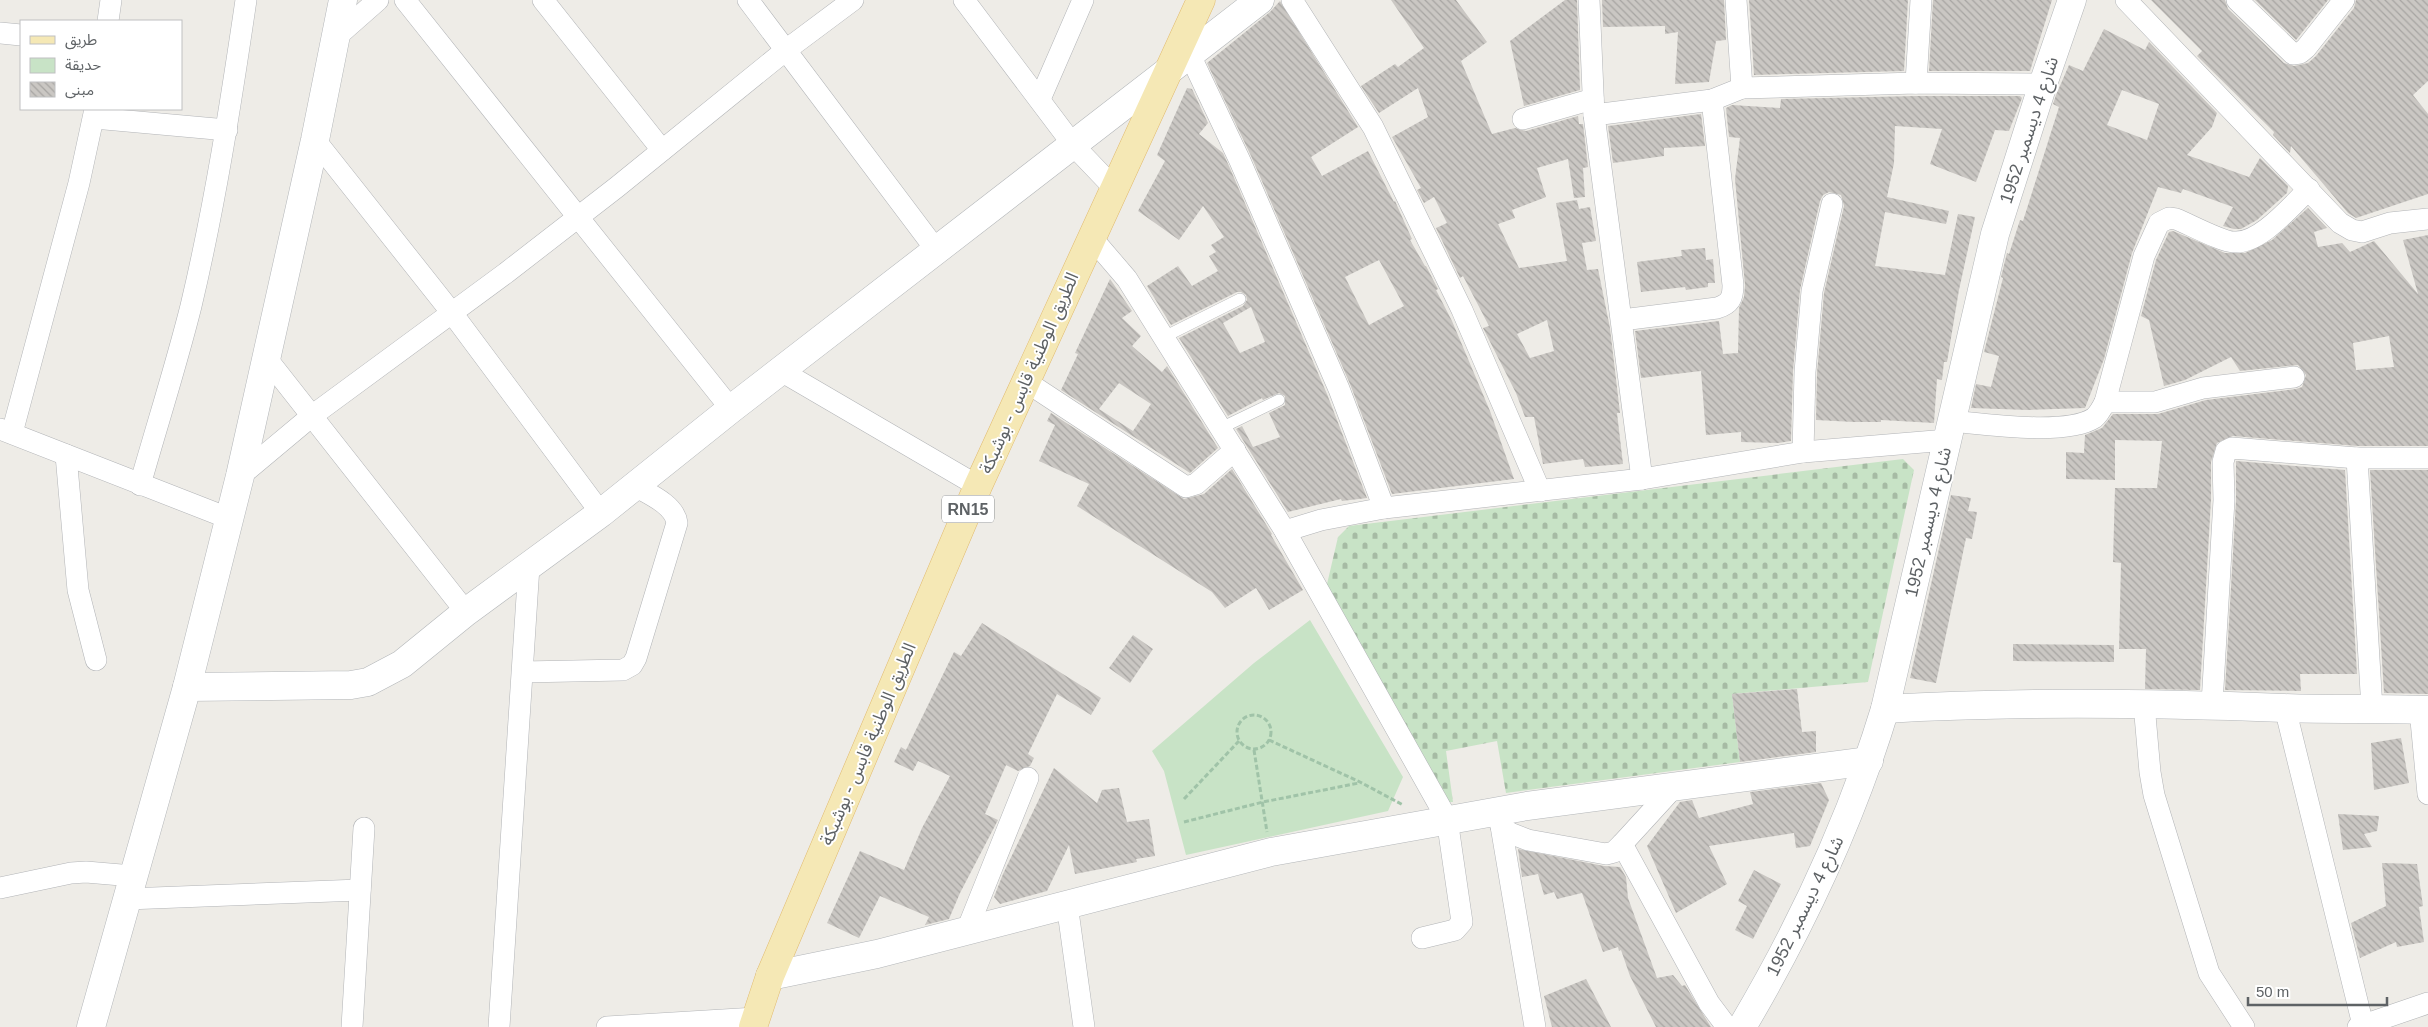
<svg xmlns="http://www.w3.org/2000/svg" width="2428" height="1027" viewBox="0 0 2428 1027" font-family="Arial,'Noto Sans Arabic',sans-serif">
  <defs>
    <pattern id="cemetery-stones" width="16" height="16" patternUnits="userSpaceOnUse" patternTransform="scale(1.25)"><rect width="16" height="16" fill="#c8e3c6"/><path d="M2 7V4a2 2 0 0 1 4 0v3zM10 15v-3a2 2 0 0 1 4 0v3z" fill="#a6bba4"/></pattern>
    <pattern id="building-back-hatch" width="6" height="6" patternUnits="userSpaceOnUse" patternTransform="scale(1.25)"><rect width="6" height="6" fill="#cac7c3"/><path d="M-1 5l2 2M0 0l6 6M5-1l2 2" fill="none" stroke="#a7a5a2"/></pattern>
  </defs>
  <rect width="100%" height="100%" fill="#eeece7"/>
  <polygon fill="url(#cemetery-stones)" points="1903,459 1914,470 1868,682 1732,694 1740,762 1506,793 1497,741 1446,751 1453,802 1447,802 1324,597 1338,537 1349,526"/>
  <polygon fill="#c8e3c6" points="1310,620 1403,777 1388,811 1186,855 1164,771 1152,751 1254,663"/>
  <g fill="url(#building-back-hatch)" fill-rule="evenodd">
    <path d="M1391,0H1456L1487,42L1461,61L1492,134L1515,128L1526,131L1578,116L1579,124H1583L1588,167L1583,168L1585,197L1574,198L1568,159L1537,168L1546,197L1512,210L1515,218L1498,224L1519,268L1567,261L1556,203L1577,200L1579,209L1590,207L1596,241L1582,243L1587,270L1598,269L1610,328L1620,413H1617L1623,464L1585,467L1583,459L1543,464L1534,417H1525L1516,393L1483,328L1489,326L1463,276L1460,278L1436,228L1447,223L1434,197L1424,203L1417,190L1421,188L1392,137L1428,117L1418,88L1379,113L1361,86L1395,64L1398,67L1424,48ZM1547,320L1554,351L1530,358L1517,334Z"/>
    <polygon points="1565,0 1577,0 1580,90 1524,106 1510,41"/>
    <polygon points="1602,0 1724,0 1726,40 1716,41 1709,82 1675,84 1678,32 1665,34 1665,26 1603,27"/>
    <polygon points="1749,0 1908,0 1904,71 1754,75"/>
    <polygon points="1933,0 2052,0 2030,71 1929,71"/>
    <polygon points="2151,0 2225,0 2228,9 2284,63 2294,66 2308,63 2316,56 2354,8 2356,0 2428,0 2428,81 2413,95 2428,114 2428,194 2356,218 2348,213 2291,146 2290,153 2273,135 2274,132 2197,56 2202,51"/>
    <polygon points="2255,0 2328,0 2296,40"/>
    <path d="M1280,1L1358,127L1311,157L1322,176L1368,151L1394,202L1395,201L1412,239L1410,240L1425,266H1426L1438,289L1436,290L1452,321L1490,411L1514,479L1392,494L1350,384L1251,156L1207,63L1270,12ZM1379,260L1404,306L1369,325L1345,277Z"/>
    <path d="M2104,29L2145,50L2149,42L2217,113L2212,127L2187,155L2249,177L2260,158L2288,186L2287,193L2257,220L2241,229H2234L2223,226L2233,207L2183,189L2181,193L2158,187L2132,253L2104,359L2085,408L2028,410L1971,408L1976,384L1991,387L1999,356L1984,352L2003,278L2001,277L2007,253L2009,254L2020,220L2023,221L2059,107L2053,104L2056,95L2069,65L2083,71ZM2122,90L2159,104L2147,140L2107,125Z"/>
    <path d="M1187,88L1192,89L1208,123L1199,134L1223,153L1229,166L1327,394L1367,498L1342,501L1341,499L1288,512L1236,429L1242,426L1253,447L1280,437L1269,413L1285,405V396L1279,393L1263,400L1262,398L1228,416L1179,338L1243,306L1247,300L1246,295L1241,292H1237L1171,325L1147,286L1178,266L1192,286L1218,271L1209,256L1216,252L1211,245L1224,237L1203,206L1179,240L1138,211L1165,161L1157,155ZM1251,307L1265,342L1240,353L1223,323Z"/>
    <polygon points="1916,96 2020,96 2022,98 2009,131 1995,130 1976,182 1930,164 1942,129 1895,126 1894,163 1887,197 1949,211 1946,224 1885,212 1875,266 1945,275 1958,214 1975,217 1959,290 1947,362 1944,362 1942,380 1937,379 1934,423 1881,420 1881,422 1854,422 1816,420 1817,373 1824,293 1844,206 1841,195 1829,192 1823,195 1820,201 1800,290 1793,371 1791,441 1778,443 1741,442 1741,432 1706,435 1701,371 1641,378 1635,331 1719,321 1723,354 1738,353 1739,308 1744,297 1745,285 1735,179 1740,138 1729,137 1726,108 1732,105 1780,108 1781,99"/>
    <polygon points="1701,114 1705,146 1664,148 1664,156 1613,163 1608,126"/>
    <path d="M2308,208L2327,228L2314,232L2318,247L2342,243L2350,252L2374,241L2418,294L2403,240L2428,235V446H2358L2233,436L2217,443L2211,462V500L2200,690L2145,689L2146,649H2119L2121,563L2113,562L2115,488H2157L2162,441L2115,440V480L2066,479V452L2084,453L2085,435L2102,428L2113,414H2158L2206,400L2296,389L2302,387L2306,375L2298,365L2240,371L2231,357L2185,380L2164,386L2149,320L2141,316L2156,260L2169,232L2173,231L2225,253H2245L2272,240ZM2389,336L2394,367L2356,370L2353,343Z"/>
    <polygon points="1705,248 1706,260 1713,259 1715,283 1708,283 1708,287 1686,290 1685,287 1641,292 1637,262 1682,256 1681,250"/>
    <path d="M1110,279L1132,311L1122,318L1141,336L1132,346L1162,372L1167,366L1218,448L1190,473L1061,390L1078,354L1075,353ZM1119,383L1151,404L1133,431L1099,409Z"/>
    <polygon points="1051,413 1184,499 1204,494 1232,469 1272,534 1271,535 1303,590 1269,610 1256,588 1225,608 1212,592 1077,506 1089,484 1039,461 1055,425 1047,421"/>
    <polygon points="2236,461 2345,470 2357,674 2300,674 2301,691 2225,690 2236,501"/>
    <polygon points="2370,470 2428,470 2428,694 2384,693"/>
    <polygon points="1951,495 1971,498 1968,511 1977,512 1972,539 1966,538 1936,683 1910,678"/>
    <polygon points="982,623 1101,698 1091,715 1057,694 1028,754 1034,758 1030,766 1018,771 1006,765 985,814 998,820 960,893 949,919 925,925 929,917 880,896 859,938 827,923 860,851 904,870 922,828 950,776 918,761 913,771 894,762 901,747 906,750 954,652 961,656"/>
    <polygon points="1133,635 1153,649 1130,683 1109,668"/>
    <polygon points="2013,644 2114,645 2114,662 2013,661"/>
    <polygon points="1797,689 1802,732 1816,731 1816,752 1740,762 1732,694"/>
    <polygon points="2401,738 2409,783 2374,790 2371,743"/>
    <polygon points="1054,768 1097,803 1102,790 1119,788 1127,822 1149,819 1155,856 1136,859 1137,862 1075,874 1069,845 1047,891 1000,904 994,897 1003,874"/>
    <polygon points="1821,783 1829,800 1810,846 1796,848 1794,833 1709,846 1727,884 1676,913 1647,846 1680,802 1692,800 1699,818 1753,804 1750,792"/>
    <polygon points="2338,814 2379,816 2377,831 2364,834 2372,847 2343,850"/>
    <polygon points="1518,849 1604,866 1620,867 1626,877 1628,898 1657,978 1673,975 1682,986 1685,985 1711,1027 1656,1027 1630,976 1621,950 1619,951 1618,947 1603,952 1582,893 1557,899 1554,892 1544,895 1538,874 1522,877"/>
    <polygon points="2382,863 2417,864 2423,906 2419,907 2424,942 2397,947 2396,942 2360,958 2351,923 2386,906"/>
    <polygon points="1754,870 1781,884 1753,939 1735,930 1747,906 1738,901"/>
    <polygon points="1586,979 1611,1027 1552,1027 1544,996"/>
  </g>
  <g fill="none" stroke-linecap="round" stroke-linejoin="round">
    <defs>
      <g id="lane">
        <polyline points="1164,337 1240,299"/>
        <polyline points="1221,428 1279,400"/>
      </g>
      <g id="street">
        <polyline points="405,0 731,409"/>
        <polyline points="543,0 662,150"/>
        <polyline points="748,0 937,251"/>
        <polyline points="964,0 1074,146 1116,190"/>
        <polyline points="1292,0 1373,127 1462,310 1540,491"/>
        <polyline points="1589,0 1594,115 1642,479"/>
        <polyline points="2126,0 2340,223 2352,230 2362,232 2390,223 2428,219"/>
        <polyline points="2237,0 2293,54 2300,53 2306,48 2344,0"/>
        <polyline points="108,21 111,0"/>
        <polyline points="0,33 21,35"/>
        <polyline points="336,37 378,0"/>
        <polyline points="1190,55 1240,161 1339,389 1384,508"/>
        <polyline points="1916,83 1921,0"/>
        <polyline points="1742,88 1916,83 2043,84"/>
        <polyline points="1040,99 1083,0"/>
        <polyline points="1594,115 1712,100 1742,88 1736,0"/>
        <polyline points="94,118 227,130"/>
        <polyline points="1523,119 1593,99"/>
        <polyline points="315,140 452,313 601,513"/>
        <polyline points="1091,237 1127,279 1285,531 1447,819 1462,922 1455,930 1422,938"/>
        <path d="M1622,320L1717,308C1730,304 1733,298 1733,285L1712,100"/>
        <polyline points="267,359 466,612"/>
        <polyline points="781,371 978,486"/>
        <polyline points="1025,381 1186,487 1196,484 1235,450"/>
        <polyline points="2105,402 2155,402 2203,388 2294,377"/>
        <path d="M1951,421C1985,424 2066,436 2094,418C2099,414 2102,408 2105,402L2144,256L2159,223L2169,218L2176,219C2189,224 2222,242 2234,242C2260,244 2291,206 2309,189"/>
        <polyline points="0,429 228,518"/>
        <polyline points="12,433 79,183 95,109"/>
        <polyline points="1803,452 1805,372 1812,291 1832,204"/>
        <polyline points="66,455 78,590 96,660"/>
        <polyline points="2357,458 2372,709"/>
        <polyline points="240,476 313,415 506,273 617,187 786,50 853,0"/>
        <path d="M140,485C157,425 176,366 191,306C215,205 231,102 246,0"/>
        <polyline points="1285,531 1321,520 1384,508 1642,479 1803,452 1947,440"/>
        <path d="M523,672L623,670L632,665L636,658L677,523C675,505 649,494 635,486"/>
        <polyline points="2144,704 2150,772 2154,795 2209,973 2244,1027"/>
        <polyline points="2212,704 2224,500 2223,462 2226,451 2232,448 2357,458 2428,458"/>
        <polyline points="2285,708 2363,1025"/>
        <polyline points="2420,710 2428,794"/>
        <polyline points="1499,810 1501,826 1510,833 1528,840 1606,854 1614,852 1622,844 1676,785"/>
        <polyline points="1501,826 1535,1027"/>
        <polyline points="1622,844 1709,1003 1727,1027"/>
        <polyline points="0,888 71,873 86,872 133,876"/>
        <polyline points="127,899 360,890"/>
        <polyline points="1067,904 1084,1027"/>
        <polyline points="967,930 1028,778"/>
        <polyline points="352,1027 364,828"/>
        <polyline points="499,1027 529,566"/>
        <polyline points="607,1027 756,1018"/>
        <polyline points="2358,1027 2428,1003"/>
      </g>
      <g id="secondary">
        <polyline points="187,687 351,685 368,682 402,664 466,612 601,513 731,409 1260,0"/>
        <path d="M1885,709C2018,701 2151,703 2284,708C2332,710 2380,708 2428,710"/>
        <polyline points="770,976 877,954 1271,852 1527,806 1869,761"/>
        <polyline points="91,1027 187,687 240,476 315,140 343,0"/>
        <path d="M1742,1027C1801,927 1851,821 1885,709L1995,234L2043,84L2072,0"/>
      </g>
      <polyline id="primary" points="753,1027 770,976 978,486 1201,0"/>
    </defs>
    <use href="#lane" stroke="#b2b4b7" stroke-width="12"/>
    <use href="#street" stroke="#b2b4b7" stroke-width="22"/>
    <use href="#secondary" stroke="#b3b6b9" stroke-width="29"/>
    <use href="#primary" stroke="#e1ba6d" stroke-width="29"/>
    <g stroke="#a0c3a8" stroke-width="3" stroke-dasharray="5 2.5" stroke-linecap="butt">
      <circle cx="1254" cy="732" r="17"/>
      <polyline points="1269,740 1360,782 1403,805"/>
      <polyline points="1254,750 1267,832"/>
      <polyline points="1184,799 1239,741"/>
      <polyline points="1184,822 1263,802 1359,783"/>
    </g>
    <use href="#lane" stroke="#fff" stroke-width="11"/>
    <use href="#street" stroke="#fff" stroke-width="21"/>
    <use href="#secondary" stroke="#fff" stroke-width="28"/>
    <use href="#primary" stroke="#f5e8b5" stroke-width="28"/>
  </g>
  <g text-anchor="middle" stroke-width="4" stroke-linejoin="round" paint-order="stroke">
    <rect fill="#fff" stroke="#8e9193" stroke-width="1" x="942" y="495.5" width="52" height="27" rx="4"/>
    <g font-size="16" font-weight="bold" fill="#5e6265">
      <text x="968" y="515">RN15</text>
    </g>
    <g font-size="18" fill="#5e6265" stroke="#fff">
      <text transform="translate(2029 130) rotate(-72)" y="6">شارع 4 ديسمبر 1952</text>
      <text transform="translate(1029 373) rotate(-66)" y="6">الطريق الوطنية قابس - بوشبكة</text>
      <text transform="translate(1928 522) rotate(-77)" y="6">شارع 4 ديسمبر 1952</text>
      <text transform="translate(868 744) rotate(-67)" y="6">الطريق الوطنية قابس - بوشبكة</text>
      <text transform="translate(1805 906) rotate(-64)" y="6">شارع 4 ديسمبر 1952</text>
    </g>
  </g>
  <rect x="20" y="20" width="162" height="90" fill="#ffffff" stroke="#bfc0c1"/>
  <rect x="30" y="36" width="25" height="8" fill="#f5e8b5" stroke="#bfc0c1"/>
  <text x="65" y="45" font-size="15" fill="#5e6265">طريق</text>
  <rect x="30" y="58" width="25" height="15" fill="#c8e3c6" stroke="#bfc0c1"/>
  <text x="65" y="70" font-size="15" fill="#5e6265">حديقة</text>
  <rect x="30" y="82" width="25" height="15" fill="url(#building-back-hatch)" stroke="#bfc0c1"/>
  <text x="65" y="95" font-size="15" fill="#5e6265">مبنى</text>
  <path d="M2248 997v8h139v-8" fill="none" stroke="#5e6265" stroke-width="2.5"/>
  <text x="2256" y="997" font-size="15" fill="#5e6265" stroke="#ffffff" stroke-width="4" paint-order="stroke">50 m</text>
</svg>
